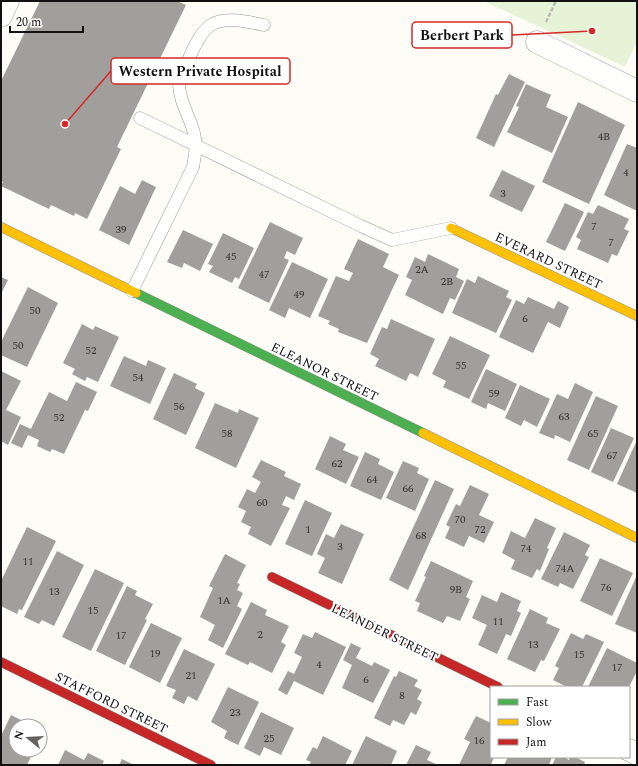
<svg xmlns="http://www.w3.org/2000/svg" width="638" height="766" viewBox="0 0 638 766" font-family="Spectral,serif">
  <rect width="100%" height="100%" fill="#fdfcf7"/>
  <polygon fill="#e7f3d7" points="484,1 637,1 637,41 625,67"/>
  <g fill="#a19f9c">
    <polygon points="40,1 177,1 186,5 117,147 121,149 87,219 75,213 74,216 51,205 49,209 1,186 3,182 1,181 1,81"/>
    <polygon points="509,74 525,82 494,147 476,138 496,94 498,95"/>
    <polygon points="526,84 551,95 546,107 568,117 552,153 507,132 519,107 516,106"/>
    <polygon points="578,102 625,125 589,204 542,182"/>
    <polygon points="627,144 637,148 637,211 604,195"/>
    <polygon points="502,170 535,186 522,212 489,196"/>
    <polygon points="142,180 156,187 129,245 99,230 120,186 135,194"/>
    <polygon points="565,203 584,212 565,251 546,242"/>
    <polygon points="598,205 629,219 624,229 629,231 617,256 612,254 608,263 577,249 581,240 576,237 588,212 593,214"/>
    <polygon points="270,222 303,238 295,255 287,251 284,258 289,260 269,303 238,288"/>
    <polygon points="183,230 213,244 200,271 184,263 182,268 167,262"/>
    <polygon points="223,233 254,248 239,279 235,277 232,283 209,272 213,266 208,264"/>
    <polygon points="358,239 389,254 383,267 399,275 367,343 338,332 339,329 328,324 330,321 318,316 336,276 349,281 353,273 344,269"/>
    <polygon points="428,254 459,269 456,277 464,281 455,300 450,298 443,314 405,295 412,280 406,277 415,257 425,262"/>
    <polygon points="292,262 328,279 310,318 289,308 285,318 269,310"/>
    <polygon points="478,276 509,291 506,297 512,300 496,333 452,313 467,279 475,283"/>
    <polygon points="1,277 8,280 1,294"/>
    <polygon points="28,287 58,303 27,367 1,355 1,342"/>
    <polygon points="528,297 554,309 558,301 569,307 560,328 548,322 533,353 499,337 516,300 524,304"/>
    <polygon points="391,319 435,339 418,377 410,373 406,381 375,366 379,359 370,354 382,327 387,329"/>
    <polygon points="82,324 93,330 95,326 119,337 98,382 87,377 85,381 72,374 75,369 63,363"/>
    <polygon points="450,336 490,355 469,399 443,387 446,381 432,374"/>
    <polygon points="124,356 146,366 148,360 166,368 150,404 110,386"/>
    <polygon points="486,369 517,384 505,411 488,403 486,409 471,402"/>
    <polygon points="1,371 21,381 6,410 21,417 8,445 1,441"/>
    <polygon points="174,373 197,384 195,388 205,393 186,435 153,419"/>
    <polygon points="76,382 97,392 88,411 85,410 64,454 52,449 50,452 37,446 39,440 28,435 22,448 11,443 20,424 31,429 49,392 67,401"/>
    <polygon points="575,383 593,392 570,442 555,435 554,439 539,433 557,394 568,399"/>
    <polygon points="520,385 550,399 537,427 524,420 521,426 505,418"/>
    <polygon points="596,396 618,406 589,470 567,460"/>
    <polygon points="215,403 238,413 239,409 259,418 236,468 195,448"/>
    <polygon points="611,428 634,438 613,482 591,472"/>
    <polygon points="330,436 346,444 343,450 359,457 346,484 315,469"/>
    <polygon points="637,440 637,493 617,484"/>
    <polygon points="365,452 380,459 378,464 394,472 381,500 350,486"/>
    <polygon points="261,460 286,472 284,476 301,484 294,500 286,496 282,505 290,508 271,546 248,534 251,527 241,522 246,511 238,507 247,489 255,493 261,482 252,477"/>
    <polygon points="403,461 419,468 417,473 429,479 415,511 386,498"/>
    <polygon points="435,480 454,489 408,590 389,580"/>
    <polygon points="470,485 489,494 479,515 494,522 484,543 469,536 464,547 445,538 450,527 446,525 456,504 460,506"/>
    <polygon points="305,500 332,513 312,556 285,544"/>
    <polygon points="535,518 556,528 547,548 549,549 540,571 537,569 532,578 511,569 515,560 502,553 511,531 525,538"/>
    <polygon points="341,524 364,534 342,584 318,573 325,558 317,554 326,534 334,538"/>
    <polygon points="27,527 56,541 22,610 19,609 17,614 1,606 1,581"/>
    <polygon points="564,532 590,545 585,555 589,557 573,589 560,583 558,587 541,579"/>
    <polygon points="57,551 84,565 54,626 42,620 39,624 24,617"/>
    <polygon points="225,554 246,565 237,583 240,584 237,590 243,593 237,606 242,609 223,648 208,640 215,625 200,617 213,588 209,586"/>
    <polygon points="600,558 633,573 612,616 580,601"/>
    <polygon points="431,561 473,581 466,597 470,599 460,621 447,616 443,623 417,611 420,603 415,601 426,577 424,576"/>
    <polygon points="95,569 124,583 91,651 62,637"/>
    <polygon points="637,575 637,633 615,624"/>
    <polygon points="127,586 137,591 135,595 153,604 145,619 147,620 125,665 96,651"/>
    <polygon points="501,592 521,601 517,611 521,613 511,636 506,634 497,654 478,645 487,625 472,618 482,595 497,602"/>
    <polygon points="251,602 267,610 265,615 289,626 281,642 286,645 272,673 250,662 248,665 225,654"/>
    <polygon points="530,609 548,618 546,623 560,629 544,661 541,660 535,672 507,659"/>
    <polygon points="151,623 182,638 160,683 129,667"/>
    <polygon points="315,632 346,647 323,695 294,681 287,695 278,690 288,671 294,674 302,657 294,653 303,634 312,638"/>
    <polygon points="571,633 583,639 586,634 604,642 582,687 567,687 553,680 559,668 555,666"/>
    <polygon points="351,643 361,648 356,658 372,666 374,662 390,670 373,703 342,688 352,665 343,660"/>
    <polygon points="607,648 637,663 637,671 629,687 588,687"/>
    <polygon points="184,649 215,664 197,701 188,696 184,704 172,698 176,690 166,686"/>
    <polygon points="399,671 418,680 414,686 422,690 417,699 422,702 416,715 411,712 404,725 393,720 390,726 374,718 394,676 396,677"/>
    <polygon points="228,687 259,702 238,745 224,738 227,731 211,722"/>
    <polygon points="261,712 294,728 281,755 264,747 260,756 244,748"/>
    <polygon points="11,715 33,726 16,726 16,750 34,750 27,765 1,765 1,736"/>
    <polygon points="476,716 491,723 491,757 494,757 491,765 459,765 470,742 464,739"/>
    <polygon points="323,736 352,751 345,765 309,765 311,762 306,760 313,747 317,749"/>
    <polygon points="366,736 397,751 391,765 352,765"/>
    <polygon points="416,745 431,752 427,760 438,765 406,765"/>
    <polygon points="65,750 84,760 88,753 104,761 102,765 58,765"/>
    <polygon points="508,757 552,757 549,765 504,765"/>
    <polygon points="556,757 564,757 569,760 570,757 575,757 585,762 584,765 552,765"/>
    <polygon points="122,759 134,765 119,765"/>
  </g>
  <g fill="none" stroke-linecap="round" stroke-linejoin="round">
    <defs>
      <g id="lane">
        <polyline points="140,118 361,226 392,240 451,228"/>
        <path d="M132,291L193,167C195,156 197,145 194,133C190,117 179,101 179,84C180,75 187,64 190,56C195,45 201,32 211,25C224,16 249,22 264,25"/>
      </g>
      <g id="street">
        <polyline points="1,16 8,1"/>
        <polyline points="537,42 637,91"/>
        <polyline points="629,750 637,754"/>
      </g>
      <polyline id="fast" points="136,293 423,433"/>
      <g id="slow">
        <polyline points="1,227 136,293"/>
        <polyline points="451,228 637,316"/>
        <polyline points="423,433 637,538"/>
      </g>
      <g id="jam">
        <polyline points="272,577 498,687"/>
        <polyline points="1,662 211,765"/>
      </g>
    </defs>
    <use href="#lane" stroke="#979795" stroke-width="13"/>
    <use href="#street" stroke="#979795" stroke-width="23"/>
    <use href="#fast" stroke="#8e8d8b" stroke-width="10"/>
    <use href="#slow" stroke="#8e8d8b" stroke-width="10"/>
    <use href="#jam" stroke="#8e8d8b" stroke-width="10"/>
    <polyline stroke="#b9b9b8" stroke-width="2.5" stroke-dasharray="4 2" stroke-linecap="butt" points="546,22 556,1"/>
    <use href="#lane" stroke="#fffffe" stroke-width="12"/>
    <use href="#street" stroke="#fffffe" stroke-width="22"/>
    <use href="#fast" stroke="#4caf50" stroke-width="9"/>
    <use href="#slow" stroke="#ffc107" stroke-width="9"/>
    <use href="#jam" stroke="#c62828" stroke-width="9"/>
  </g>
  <g text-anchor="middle" stroke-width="4" stroke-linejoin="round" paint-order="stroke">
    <g font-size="11" fill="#353434">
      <text x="604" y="140">4B</text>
      <text x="626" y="176">4</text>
      <text x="503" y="197">3</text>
      <text x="594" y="230">7</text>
      <text x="121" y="233">39</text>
      <text x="611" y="246">7</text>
      <text x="231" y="260">45</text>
      <text x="422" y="273">2A</text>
      <text x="264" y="278">47</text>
      <text x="447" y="285">2B</text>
      <text x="299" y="298">49</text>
      <text x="35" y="314">50</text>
      <text x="525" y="322">6</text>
      <text x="18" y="349">50</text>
      <text x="91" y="354">52</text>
      <text x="461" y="369">55</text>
      <text x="138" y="381">54</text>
      <text x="494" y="397">59</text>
      <text x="179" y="410">56</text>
      <text x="564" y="420">63</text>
      <text x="59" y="421">52</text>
      <text x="227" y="437">58</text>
      <text x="593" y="437">65</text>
      <text x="612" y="459">67</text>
      <text x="337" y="467">62</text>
      <text x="372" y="483">64</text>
      <text x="408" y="492">66</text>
      <text x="262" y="506">60</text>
      <text x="460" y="523">70</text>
      <text x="308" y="533">1</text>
      <text x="480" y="533">72</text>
      <text x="421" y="539">68</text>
      <text x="340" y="550">3</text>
      <text x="526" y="552">74</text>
      <text x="28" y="565">11</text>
      <text x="565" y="572">74A</text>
      <text x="606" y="591">76</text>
      <text x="456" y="593">9B</text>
      <text x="54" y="595">13</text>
      <text x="224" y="604">1A</text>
      <text x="93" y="614">15</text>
      <text x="498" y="625">11</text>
      <text x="260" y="638">2</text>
      <text x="121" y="639">17</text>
      <text x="533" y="648">13</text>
      <text x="155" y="657">19</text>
      <text x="579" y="658">15</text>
      <text x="319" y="668">4</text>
      <text x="617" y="671">17</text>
      <text x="191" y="679">21</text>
      <text x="366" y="683">6</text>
      <text x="402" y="699">8</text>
      <text x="235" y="716">23</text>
      <text x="269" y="742">25</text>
      <text x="479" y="744">16</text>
    </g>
    <g font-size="13" fill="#111" stroke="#fff">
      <text transform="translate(549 260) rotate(25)" y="5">EVERARD STREET</text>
      <text transform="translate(325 371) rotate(26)" y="5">ELEANOR STREET</text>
      <text transform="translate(385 632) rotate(26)" y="5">LEANDER STREET</text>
      <text transform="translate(112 702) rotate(26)" y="5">STAFFORD STREET</text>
    </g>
  </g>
  <path fill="none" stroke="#d62828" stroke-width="1.5" d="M592 31L512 35M65 124L111 71"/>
  <g fill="#d62828" stroke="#fff" stroke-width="1.5">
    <circle cx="592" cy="31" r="4"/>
    <circle cx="65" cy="124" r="4"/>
  </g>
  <g fill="#fff" stroke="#d62828" stroke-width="1.5">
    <rect x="412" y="22" width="100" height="26" rx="4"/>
    <rect x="111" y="58" width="179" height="26" rx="4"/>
  </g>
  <g font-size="14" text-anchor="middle" font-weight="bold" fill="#111">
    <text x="462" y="40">Berbert Park</text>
    <text x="200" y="76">Western Private Hospital</text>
  </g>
  <rect width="638" height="766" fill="none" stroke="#111111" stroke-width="4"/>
  <rect x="490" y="686" width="140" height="72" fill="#ffffff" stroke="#a0a0a0"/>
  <rect x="498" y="699" width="20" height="6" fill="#4caf50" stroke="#a0a0a0"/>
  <text x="526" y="706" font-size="12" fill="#111111">Fast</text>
  <rect x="498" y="719" width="20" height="6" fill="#ffc107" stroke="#a0a0a0"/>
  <text x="526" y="726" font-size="12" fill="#111111">Slow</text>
  <rect x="498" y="739" width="20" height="6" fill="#c62828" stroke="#a0a0a0"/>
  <text x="526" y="746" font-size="12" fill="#111111">Jam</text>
  <g transform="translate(28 738) rotate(288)"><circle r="19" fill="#ffffff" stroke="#a0a0a0"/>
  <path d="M0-3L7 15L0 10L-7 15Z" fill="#646362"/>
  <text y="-6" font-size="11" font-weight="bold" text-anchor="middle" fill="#111111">N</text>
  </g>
  <path d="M10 26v6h73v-6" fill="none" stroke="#111111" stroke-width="2"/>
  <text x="16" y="26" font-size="12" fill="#111111" stroke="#ffffff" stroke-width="3" paint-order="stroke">20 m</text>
</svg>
